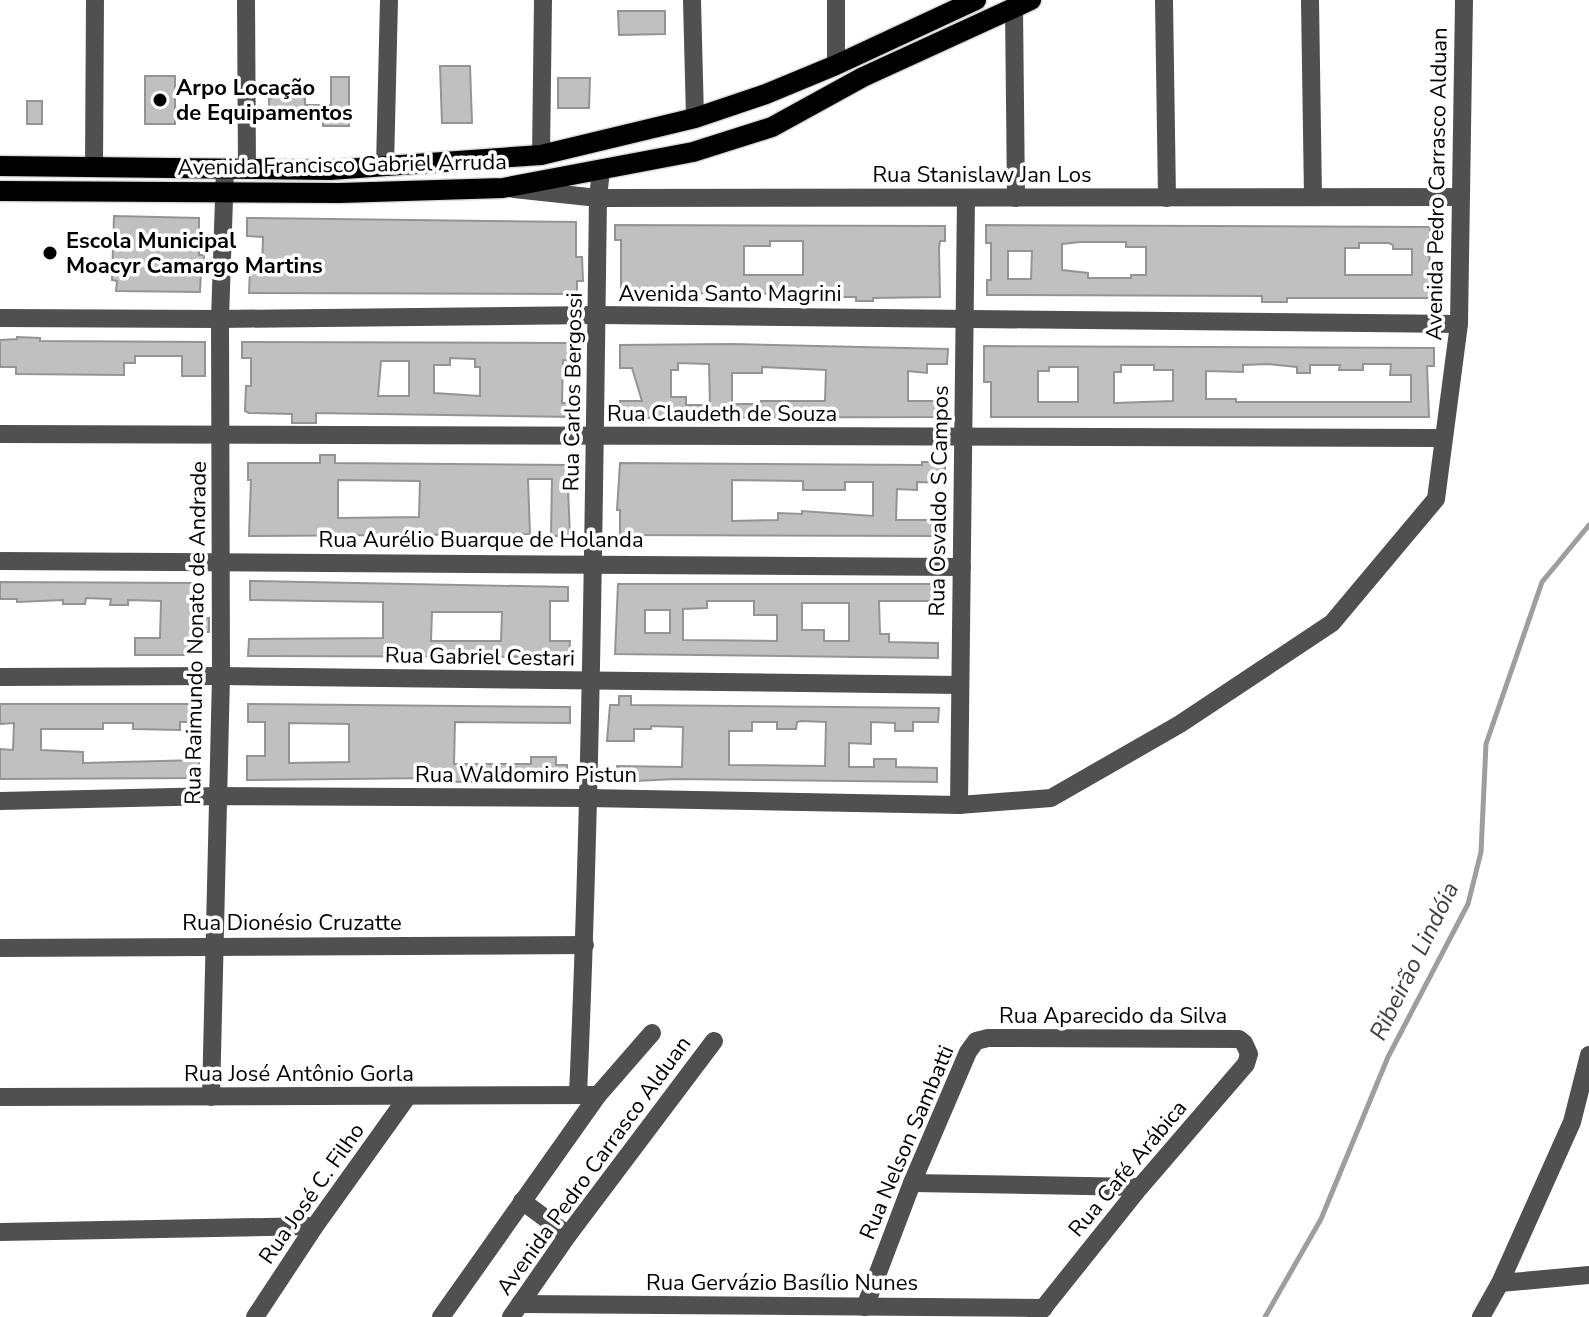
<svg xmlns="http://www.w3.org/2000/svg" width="1589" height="1317" viewBox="0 0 1589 1317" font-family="'Nunito Sans',sans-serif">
  <rect width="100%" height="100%" fill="#fff"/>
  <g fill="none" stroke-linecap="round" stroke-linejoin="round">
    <polyline stroke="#9e9e9e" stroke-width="5" points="1265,1317 1321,1219 1388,1057 1468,904 1481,852 1486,744 1542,582 1589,525"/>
  </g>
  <g fill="#c0c0c0" stroke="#949494" stroke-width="2" fill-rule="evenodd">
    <polygon points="618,11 665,11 665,34 619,35"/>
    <polygon points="440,66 470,66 472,123 442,123"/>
    <rect x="145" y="76" width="30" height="48"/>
    <polygon points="331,77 349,77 349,126 323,126 323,120 269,117 269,99 276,97 305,98 305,105 331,105"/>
    <polygon points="558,78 590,78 589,108 558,108"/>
    <rect x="27" y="101" width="15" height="23"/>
    <polygon points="114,216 199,218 199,255 204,255 204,269 201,269 200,292 116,291 117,281 112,280"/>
    <polygon points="247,218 576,222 576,257 582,257 583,281 577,281 577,294 249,293 250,270 262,270 263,237 247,236"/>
    <path d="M615,225L945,226V241H940L939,248L940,297L873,298V301H856V297H785V294L657,293V296H621V240H615ZM770,241H803V275H744V246H770Z"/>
    <path d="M986,225L1430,227L1429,298H1287V302H1262V296L987,295V280H991V243H986ZM1080,242H1126V247H1146V275H1131V278H1088V273L1062,270V244ZM1359,243H1389L1393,245V249H1412V275H1345V248H1359ZM1008,251H1032L1031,279H1008Z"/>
    <polygon points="17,337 40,338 40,341 205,342 205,376 182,376 182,356 135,356 135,363 124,363 124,375 16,374 16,367 0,367 0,340 17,339"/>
    <path d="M242,342L573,343V361L563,360L562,403H572V417L316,413V423H292V414L249,413L245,411L246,386H251V358H242ZM450,358L475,359V367H480V396L434,393V365H450ZM381,361H409V396H378Z"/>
    <path d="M732,344L948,349L947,364H927V373L908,371V401H940V417L620,418V401H642L632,368H620V345ZM678,363L709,364L710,405H686V397H671V370H678ZM762,367L826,370L825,401H761V404H732V373H762Z"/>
    <path d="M984,346L1434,348V366H1427L1429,417H991V382H984ZM1268,364L1297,367V373H1310V365H1340L1339,370H1363V364H1391L1390,375H1411V402H1236V399H1206V371L1243,372V365ZM1121,365H1154V370H1173V401L1114,403V372H1121ZM1049,367H1078V402H1038V371H1049Z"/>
    <path d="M320,455H335V463L567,465L570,536H551L552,479H528L530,534L249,536L251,480H248V463H320ZM338,480L420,481L419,517L338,518Z"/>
    <path d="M922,462H945V483L917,482V490L897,489L896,520H940V536L620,535V510H617L620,463L922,465ZM732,480L803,481V490H845V482H873V516L802,511V514L778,513V520L732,521Z"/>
    <path d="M250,581L568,587V601H550V641H570L569,657L248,656L249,639L383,638V602L250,600ZM432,612H502L501,641H431Z"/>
    <polygon points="0,582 200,583 200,618 209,618 209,632 200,632 200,655 135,655 135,638 160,638 161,601 128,600 128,605 110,605 111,599 86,598 85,604 63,604 63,600 17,602 17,599 0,599"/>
    <path d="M618,584H939L938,601H879L880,634H889V642L938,643V658L615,654ZM707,601H754V615H777V641L683,640V609L707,608ZM802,603H849V641H824V630H802ZM645,610H670V633H645Z"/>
    <path d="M619,696H631V705L939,708L938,722H913V731H895V723L871,722V744L849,743V767H874V759H896V767L937,768V782L676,779L616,782L617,766L682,767L683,727L651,726V729H634V741H607L610,705H619ZM801,721L826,722L825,766L729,765V731H752V722H777V729H796L797,722Z"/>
    <polygon points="0,704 199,704 198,722 180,722 180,730 133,729 133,723 103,723 103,729 41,729 41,750 83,752 83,763 199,760 199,778 0,779 0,749 13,750 14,723 0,724"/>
    <path d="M248,704L570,707V723L455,722L454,764H531V757H556V765H567V781L435,782V778L247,780V756H265V722H248ZM289,723L349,724V762L289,763Z"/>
  </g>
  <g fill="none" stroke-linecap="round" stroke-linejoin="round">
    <defs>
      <g id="major">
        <polyline points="0,166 330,170 541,155 695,118 766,94 836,65 976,0"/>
        <polyline points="0,191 339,193 503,188 693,152 772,127 863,77 1031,0"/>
      </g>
    </defs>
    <use href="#major" stroke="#dbdbdb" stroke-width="23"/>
    <g stroke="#505050" stroke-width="18">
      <polyline points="246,0 247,169"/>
      <polyline points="692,0 695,118"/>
      <polyline points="836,0 836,65"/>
      <polyline points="1164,0 1167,198"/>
      <polyline points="1310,0 1313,197"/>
      <polyline points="1014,8 1016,198"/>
      <polyline points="541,155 543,0"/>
      <polyline points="385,166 389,0"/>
      <polyline points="94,167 95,0"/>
      <polyline points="514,189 598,198 1461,197"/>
      <polyline points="0,318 220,319 597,315 1459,324"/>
      <polyline points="0,434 1443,438"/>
      <polyline points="0,561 962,567"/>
      <polyline points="0,677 221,676 960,685"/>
      <polyline points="0,801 217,796 588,798 959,805 1051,798 1180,724 1332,623 1436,499 1459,324 1464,0"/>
      <polyline points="959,805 966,198"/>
      <polyline points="0,948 585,945"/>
      <path d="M578,1095C591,797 594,497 598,198L601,170"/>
      <polyline points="0,1097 598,1095"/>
      <polyline points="211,1097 221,676 220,319 225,169"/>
      <polyline points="912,1183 1140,1187"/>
      <polyline points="522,1201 568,1235"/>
      <polyline points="0,1232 315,1226"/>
      <polyline points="1500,1283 1589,1275"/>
      <polyline points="520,1304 1044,1308"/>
      <polyline points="865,1307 912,1183 968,1052 976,1041 988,1038 1239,1039 1244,1043 1249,1054 1246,1064 1140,1187 1036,1317"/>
      <polyline points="255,1317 315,1226 408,1096"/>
      <polyline points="441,1317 598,1095 652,1033"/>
      <polyline points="511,1317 568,1235 714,1041"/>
      <polyline points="1481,1317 1500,1283 1572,1122 1589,1055"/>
    </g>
    <use href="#major" stroke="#000" stroke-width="20"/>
  </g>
  <g fill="#000" stroke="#fff" stroke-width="3">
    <circle cx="160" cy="100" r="8"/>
    <circle cx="50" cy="253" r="8"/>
  </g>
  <g text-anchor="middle" stroke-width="7" stroke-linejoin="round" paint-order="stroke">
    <g font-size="22" font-weight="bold" fill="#000" stroke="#fff" text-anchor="start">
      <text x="176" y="95">Arpo Locação<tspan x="176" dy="25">de Equipamentos</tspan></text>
      <text x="66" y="248">Escola Municipal<tspan x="66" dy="25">Moacyr Camargo Martins</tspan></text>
    </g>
    <g font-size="22" fill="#000" stroke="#fff">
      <text transform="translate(342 164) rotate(-1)" y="8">Avenida Francisco Gabriel Arruda</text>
      <text x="982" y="182">Rua Stanislaw Jan Los</text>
      <text transform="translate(1436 184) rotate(-89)" y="8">Avenida Pedro Carrasco Alduan</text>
      <text x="730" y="301">Avenida Santo Magrini</text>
      <text transform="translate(572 392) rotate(-89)" y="8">Rua Carlos Bergossi</text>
      <text x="722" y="421">Rua Claudeth de Souza</text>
      <text transform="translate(938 501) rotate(-89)" y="8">Rua Osvaldo S Campos</text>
      <text x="481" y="547">Rua Aurélio Buarque de Holanda</text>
      <text transform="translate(195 633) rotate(-89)" y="8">Rua Raimundo Nonato de Andrade</text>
      <text transform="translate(480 656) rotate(1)" y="8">Rua Gabriel Cestari</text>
      <text x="526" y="782">Rua Waldomiro Pistun</text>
      <text x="292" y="930">Rua Dionésio Cruzatte</text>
      <text x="1113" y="1023">Rua Aparecido da Silva</text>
      <text x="299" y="1081">Rua José Antônio Gorla</text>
      <text transform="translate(906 1142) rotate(-67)" y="8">Rua Nelson Sambatti</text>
      <text transform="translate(593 1165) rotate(-54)" y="8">Avenida Pedro Carrasco Alduan</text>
      <text transform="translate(1127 1168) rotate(-50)" y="8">Rua Café Arábica</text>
      <text transform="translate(311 1193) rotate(-55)" y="8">Rua José C. Filho</text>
      <text x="782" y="1290">Rua Gervázio Basílio Nunes</text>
    </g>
    <g font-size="24" font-style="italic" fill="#3f3f3f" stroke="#fff">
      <text transform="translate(1414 961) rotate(-64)" y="8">Ribeirão Lindóia</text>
    </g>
  </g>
</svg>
